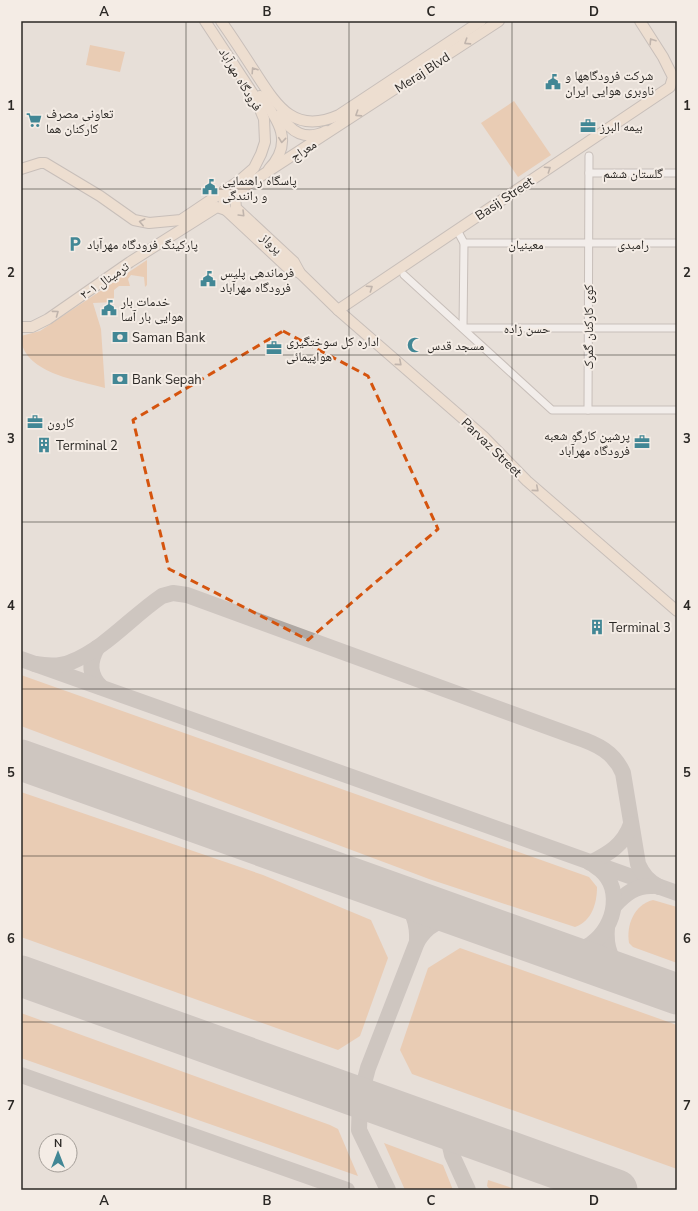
<svg xmlns="http://www.w3.org/2000/svg" width="698" height="1211" viewBox="0 0 698 1211" font-family="'Nunito Sans','Noto Naskh Arabic',sans-serif">
  <rect width="100%" height="100%" fill="#e7dfd8"/>
  <g fill="#eab688">
    <polygon points="90,45 125,52 120,72 86,65"/>
    <polygon points="514,101 551,155 518,177 481,123"/>
    <path d="M147,260V285L145,287L144,277L131,275L128,279L130,286H119L114,290V302L93,303L101,329L105,388C78,380 21,373 21,336L40,331Z"/>
    <path d="M21,675L589,877L597,887C597,903 592,921 575,927L429,879L21,726Z"/>
    <polygon points="21,792 263,875 371,920 388,958 360,1036 338,1050 21,937"/>
    <path d="M653,900L677,907V963L633,947L629,943C626,925 634,905 653,900Z"/>
    <polygon points="460,948 677,1025 677,1169 412,1074 400,1050 428,968"/>
    <polygon points="21,1013 330,1125 338,1129 358,1176 21,1058"/>
    <polygon points="384,1143 443,1165 453,1190 405,1190"/>
    <polygon points="488,1180 518,1190 490,1190 487,1186"/>
  </g>
  <g fill="none" stroke-linecap="round" stroke-linejoin="round">
    <g stroke="#afa8a3" stroke-width="16">
      <path d="M97,648C89,662 89,675 101,687"/>
      <polyline points="21,659 677,893"/>
      <path d="M35,664C47,666 60,667 71,662C106,648 131,617 162,596L173,593L187,595L576,737C597,744 614,752 623,773L638,864C643,875 648,881 659,887"/>
      <path d="M590,863C608,854 624,845 631,824"/>
      <path d="M398,895C413,908 418,923 417,942"/>
      <path d="M614,906C625,894 636,885 653,886"/>
      <path d="M607,927C605,948 611,963 628,976"/>
      <path d="M559,952C570,951 582,951 591,944C617,926 624,884 595,866"/>
      <polyline points="21,1075 347,1190"/>
      <polyline points="446,1129 452,1155 468,1190"/>
      <path d="M388,1190L359,1130L360,1098L368,1068L417,942C427,925 440,919 460,918"/>
    </g>
    <g stroke="#afa8a3" stroke-width="41">
      <polyline points="21,760 677,994"/>
      <polyline points="21,976 617,1190"/>
    </g>
    <defs>
      <g id="street">
        <polyline points="589,173 677,173"/>
        <polyline points="457,230 464,243 463,328 677,328"/>
        <polyline points="464,243 677,243"/>
        <polyline points="404,275 552,410 677,410"/>
        <polyline points="588,410 589,156"/>
      </g>
      <g id="secondary">
        <path d="M221,21C233,38 244,55 255,72C277,106 294,135 339,115L481,21"/>
        <polyline points="499,21 244,187 235,196 236,208 294,262 300,273 338,310 483,436 527,481 677,611"/>
        <path d="M260,96C279,120 294,143 269,169"/>
        <path d="M281,114C290,133 306,141 326,131"/>
        <polyline points="21,169 40,163 45,163 100,196 134,220 149,223 181,220 239,181 254,168 261,154 265,142 264,119 255,97 205,21"/>
        <polyline points="226,189 223,198 226,210 287,267 300,273"/>
        <polyline points="338,310 670,87 673,77 663,57 640,21"/>
        <polyline points="21,327 32,327 48,319 130,262 217,207 226,210"/>
      </g>
    </defs>
    <use href="#street" stroke="#a19993" stroke-width="9"/>
    <use href="#secondary" stroke="#a19993" stroke-width="12"/>
    <use href="#street" stroke="#fff" stroke-width="7"/>
    <use href="#secondary" stroke="#f4ddc6" stroke-width="10"/>
  </g>
  <defs><path id="oneway-chevron" d="M-2-3.5L2.5 0L-2 3.5" fill="none" stroke-width="1.6" stroke-linecap="round" stroke-linejoin="round"/></defs>
  <g stroke="#908276">
    <use href="#oneway-chevron" transform="translate(652 41) rotate(-123)"/>
    <use href="#oneway-chevron" transform="translate(467 42) rotate(147)"/>
    <use href="#oneway-chevron" transform="translate(254 70) rotate(-123)"/>
    <use href="#oneway-chevron" transform="translate(358 114) rotate(147)"/>
    <use href="#oneway-chevron" transform="translate(282 140) rotate(96)"/>
    <use href="#oneway-chevron" transform="translate(548 169) rotate(-34)"/>
    <use href="#oneway-chevron" transform="translate(242 214) rotate(45)"/>
    <use href="#oneway-chevron" transform="translate(142 222) rotate(-167)"/>
    <use href="#oneway-chevron" transform="translate(370 288) rotate(-34)"/>
    <use href="#oneway-chevron" transform="translate(56 313) rotate(-36)"/>
    <use href="#oneway-chevron" transform="translate(399 363) rotate(41)"/>
    <use href="#oneway-chevron" transform="translate(536 489) rotate(41)"/>
  </g>
  <path d="M0 0H698V1211H0ZM283,331L368,376L438,529L308,640L169,569L133,420Z" fill="#e7dfd8" fill-opacity=".55" fill-rule="evenodd"/>
  <path fill="none" stroke="#d5540e" stroke-width="3" stroke-dasharray="8 5" stroke-linejoin="round" d="M283,331L368,376L438,529L308,640L169,569L133,420Z"/>
  <path fill="none" stroke="#2b2825" stroke-width="1" stroke-opacity="0.55" d="M186,21V1190M349,21V1190M512,21V1190M21,189H677M21,355H677M21,522H677M21,689H677M21,856H677M21,1022H677"/>
  <defs>
    <symbol id="civic-bare" viewBox="-9 -9 18 18"><path d="M-.6-6.5H3V-4.5H.6V-3L4-1V1h2V6H-6V1h2V-1L-.6-3ZM-1.2 2.5V6h2.4V2.5Z" fill="#428795" stroke="#f4ece5" stroke-width="2.5" paint-order="stroke"/></symbol>
    <symbol id="supermarket-bare" viewBox="-9 -9 18 18"><path d="M-6-5.5h2.5l.6 2H6L4.5 2H-2.5L-4.4-4H-6ZM-1.5 3.2a1.3 1.3 0 1 0 .1 0ZM3 3.2a1.3 1.3 0 1 0 .1 0Z" fill="#428795" stroke="#f4ece5" stroke-width="2.5" paint-order="stroke"/></symbol>
    <symbol id="office-bare" viewBox="-9 -9 18 18"><path d="M-6-3h4V-5.5h4V-3h4V5H-6ZM-1-4.5V-3h2v-1.5ZM-6 0V1H6V0Z" fill="#428795" stroke="#f4ece5" stroke-width="2.5" paint-order="stroke"/></symbol>
    <symbol id="parking-bare" viewBox="-9 -9 18 18"><path d="M-3.5-5.5H1a3.5 3.5 0 0 1 0 7H-1V5.5H-3.5ZM-1-3.4V-.6H.8a1.4 1.4 0 0 0 0-2.8Z" fill="#428795" stroke="#f4ece5" stroke-width="2.5" paint-order="stroke"/></symbol>
    <symbol id="bank-bare" viewBox="-9 -9 18 18"><path d="M-6-4H6V4H-6ZM0-2.3a2.3 2.3 0 1 0 0 4.6a2.3 2.3 0 1 0 0-4.6Z" fill="#428795" stroke="#f4ece5" stroke-width="2.5" paint-order="stroke"/></symbol>
    <symbol id="mosque-bare" viewBox="-9 -9 18 18"><path d="M3.5-4.9A6 6 0 1 0 3.5 4.9A5 5 0 1 1 3.5-4.9Z" fill="#428795" stroke="#f4ece5" stroke-width="2.5" paint-order="stroke"/></symbol>
    <symbol id="building-bare" viewBox="-9 -9 18 18"><path d="M-4-6H4V6H1V3H-1V6H-4ZM-2.5-4.3h1.7v1.8h-1.7ZM.8-4.3h1.7v1.8H.8ZM-2.5-1h1.7V.8h-1.7ZM.8-1h1.7V.8H.8Z" fill="#428795" stroke="#f4ece5" stroke-width="2.5" paint-order="stroke"/></symbol>
  </defs>
  <g fill-rule="evenodd">
    <use href="#civic-bare" x="542" y="71" width="22" height="22"/>
    <use href="#supermarket-bare" x="23" y="109" width="22" height="22"/>
    <use href="#office-bare" x="577" y="115" width="22" height="22"/>
    <use href="#civic-bare" x="199" y="176" width="22" height="22"/>
    <use href="#parking-bare" x="64" y="233" width="22" height="22"/>
    <use href="#civic-bare" x="197" y="268" width="22" height="22"/>
    <use href="#civic-bare" x="98" y="297" width="22" height="22"/>
    <use href="#bank-bare" x="109" y="326" width="22" height="22"/>
    <use href="#mosque-bare" x="404" y="334" width="22" height="22"/>
    <use href="#office-bare" x="263" y="337" width="22" height="22"/>
    <use href="#bank-bare" x="109" y="368" width="22" height="22"/>
    <use href="#office-bare" x="24" y="411" width="22" height="22"/>
    <use href="#office-bare" x="631" y="431" width="22" height="22"/>
    <use href="#building-bare" x="33" y="434" width="22" height="22"/>
    <use href="#building-bare" x="586" y="616" width="22" height="22"/>
  </g>
  <g text-anchor="middle" stroke-width="4" stroke-linejoin="round" paint-order="stroke">
    <g font-size="13" fill="#2b2825" stroke="#f4ece5">
      <text transform="translate(422 72) rotate(-33)" y="5">Meraj Blvd</text>
      <text transform="translate(241 79) rotate(59)" y="5">فرودگاه مهرآباد</text>
      <text transform="translate(303 150) rotate(-33)" y="5">معراج</text>
      <text x="633" y="178">گلستان ششم</text>
      <text transform="translate(504 198) rotate(-34)" y="5">Basij Street</text>
      <text transform="translate(272 243) rotate(43)" y="5">پرواز</text>
      <text x="526" y="249">معینیان</text>
      <text x="633" y="249">رامبدی</text>
      <text transform="translate(104 280) rotate(-34)" y="5">ترمینال ۱-۲</text>
      <text transform="translate(588 327) rotate(-90)" y="5">کوی کارکنان گمرک</text>
      <text x="527" y="333">حسن زاده</text>
      <text transform="translate(492 447) rotate(44)" y="5">Parvaz Street</text>
    </g>
    <g font-size="13" fill="#2b2825" stroke="#f4ece5" text-anchor="start">
      <text x="565" y="80">شرکت فرودگاهها و<tspan x="565" dy="15">ناوبری هوایی ایران</tspan></text>
      <text x="46" y="118">تعاونی مصرف<tspan x="46" dy="15">کارکنان هما</tspan></text>
      <text x="600" y="131">بیمه البرز</text>
      <text x="222" y="185">پاسگاه راهنمایی<tspan x="222" dy="15">و رانندگی</tspan></text>
      <text x="87" y="249">پارکینگ فرودگاه مهرآباد</text>
      <text x="220" y="277">فرماندهی پلیس<tspan x="220" dy="15">فرودگاه مهرآباد</tspan></text>
      <text x="121" y="306">خدمات بار<tspan x="121" dy="15">هوایی بار آسا</tspan></text>
      <text x="132" y="342">Saman Bank</text>
      <text x="286" y="346">اداره کل سوختگیری<tspan x="286" dy="15">هواپیمائی</tspan></text>
      <text x="427" y="350">مسجد قدس</text>
      <text x="132" y="384">Bank Sepah</text>
      <text x="47" y="427">کارون</text>
      <text x="630" y="440" text-anchor="end">پرشین کارگو شعبه<tspan x="630" dy="15">فرودگاه مهرآباد</tspan></text>
      <text x="56" y="450">Terminal 2</text>
      <text x="609" y="632">Terminal 3</text>
    </g>
  </g>
  <rect width="698" height="1211" fill="none" stroke="#f4ece5" stroke-width="44"/>
  <g transform="translate(58 1153)"><circle r="19" fill="#f4ece5" stroke="#a49e98"/>
  <path d="M0-3L7 15L0 10L-7 15Z" fill="#428795"/>
  <text y="-6" font-size="11" font-weight="bold" text-anchor="middle" fill="#2b2825">N</text>
  </g>
  <rect x="22" y="22" width="654" height="1167" fill="none" stroke="#2b2825" stroke-width="1.5"/>
  <g font-size="13" text-anchor="middle" font-weight="bold" fill="#2b2825">
    <text x="104" y="16">A</text>
    <text x="267" y="16">B</text>
    <text x="431" y="16">C</text>
    <text x="594" y="16">D</text>
    <text x="11" y="110">1</text>
    <text x="687" y="110">1</text>
    <text x="11" y="277">2</text>
    <text x="687" y="277">2</text>
    <text x="11" y="443">3</text>
    <text x="687" y="443">3</text>
    <text x="11" y="610">4</text>
    <text x="687" y="610">4</text>
    <text x="11" y="777">5</text>
    <text x="687" y="777">5</text>
    <text x="11" y="943">6</text>
    <text x="687" y="943">6</text>
    <text x="11" y="1110">7</text>
    <text x="687" y="1110">7</text>
    <text x="104" y="1205">A</text>
    <text x="267" y="1205">B</text>
    <text x="431" y="1205">C</text>
    <text x="594" y="1205">D</text>
  </g>
</svg>
